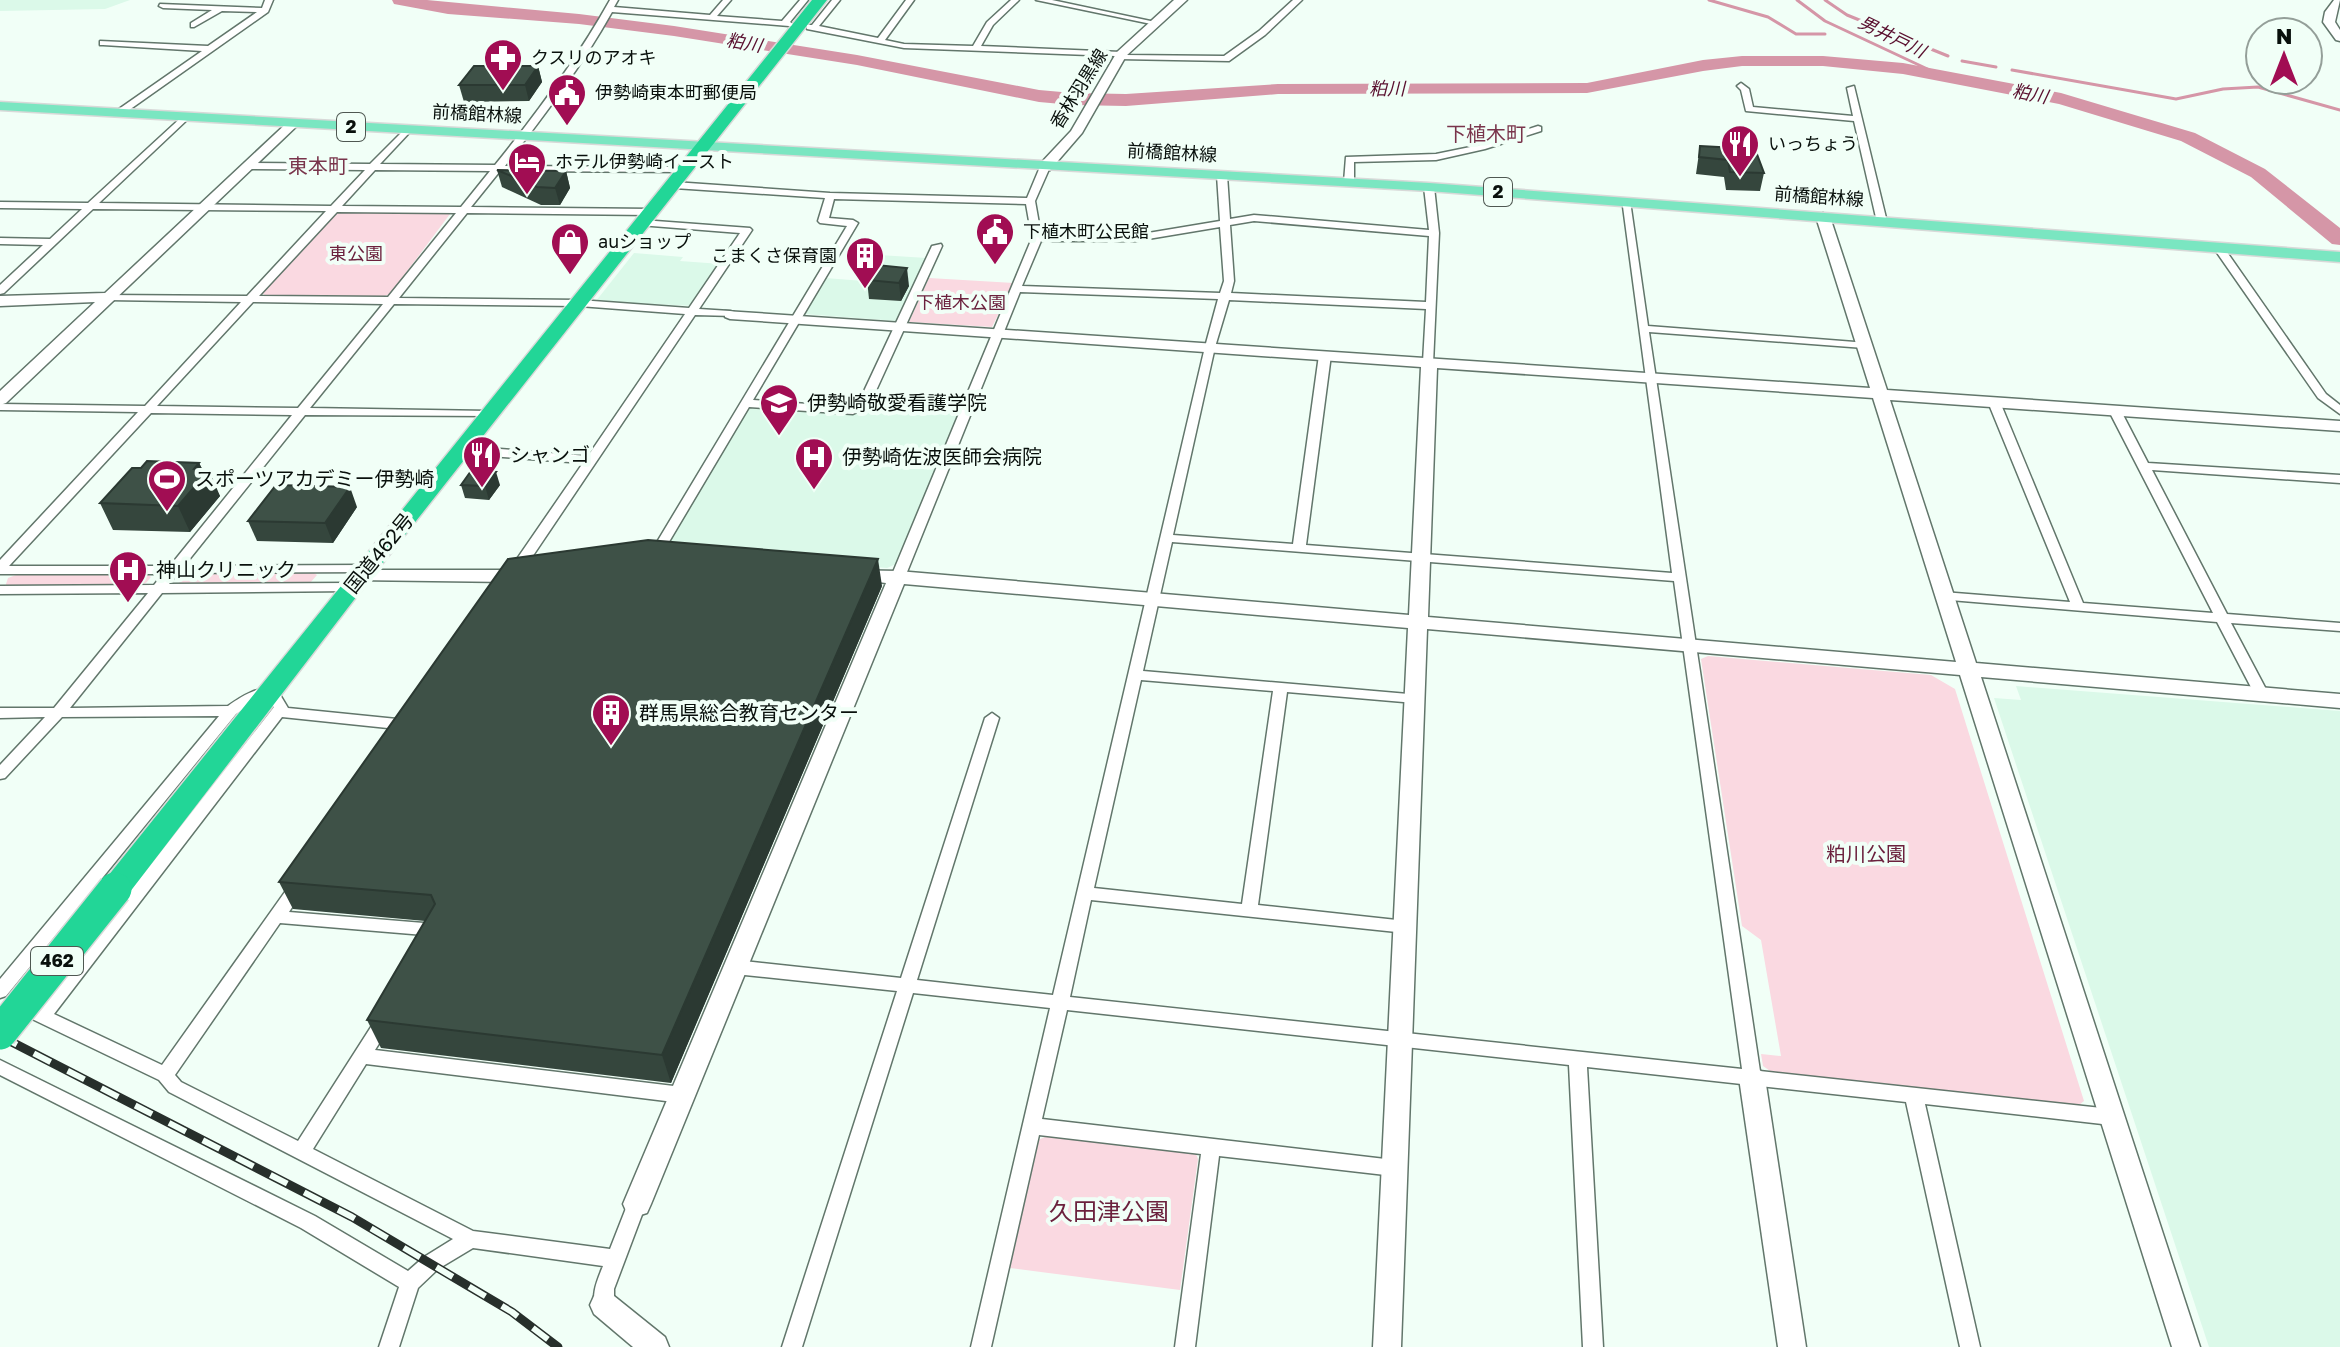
<svg xmlns="http://www.w3.org/2000/svg" width="2340" height="1347" viewBox="0 0 2340 1347" font-family="'Golos Text','Noto Sans JP',sans-serif">
  <rect width="100%" height="100%" fill="#f1fff7"/>
  <g fill="#dbf9e9">
    <polygon points="0,0 130,0 105,9 0,11"/>
    <polygon points="634,253 683,257 680,261 721,264 693,306 596,301"/>
    <polygon points="879,255 927,258 896,321 804,314 825,278 864,281"/>
    <polygon points="872,396 964,403 896,564 887,568 671,550 666,546 749,407 854,412"/>
    <polygon points="2016,686 2340,711 2340,1347 2209,1347 1994,698 2021,700"/>
  </g>
  <g fill="#fad9e1">
    <polygon points="341,212 450,214 390,294 381,297 266,296 262,293 334,214"/>
    <polygon points="929,278 1014,283 992,327 909,322"/>
    <polygon points="312,572 317,575 310,583 185,586 179,583 185,576 194,574"/>
    <polygon points="16,575 148,575 151,577 146,583 135,586 5,587 8,578"/>
    <polygon points="1708,656 1931,675 1955,689 2084,1101 2079,1105 1773,1073 1763,1066 1761,1054 1781,1056 1761,940 1742,926 1701,659"/>
    <polygon points="1047,1136 1195,1151 1198,1159 1180,1290 1010,1268 1038,1140"/>
  </g>
  <g fill="none" stroke-linecap="round" stroke-linejoin="round">
    <g stroke="#d596a7" stroke-width="3">
      <polyline points="1709,0 1768,17 1796,34 1825,34"/>
      <polyline points="1797,0 1825,21 1936,73"/>
      <polyline points="1825,0 1847,15 1948,56"/>
      <polyline points="1962,61 1996,67"/>
      <polyline points="2012,70 2176,99 2223,89 2258,87 2340,110"/>
    </g>
    <polygon fill="#d596a7" fill-rule="evenodd" points="392,0 427,0 579,14 674,26 857,55 1039,90 1073,93 1126,94 1278,84 1587,83 1703,60 1742,56 1823,56 1903,63 2061,93 2195,133 2265,169 2340,228 2340,245 2332,244 2251,177 2181,141 2059,104 1903,74 1823,66 1742,66 1703,71 1587,93 1278,94 1126,106 1073,105 1039,102 857,65 674,36 579,24 448,14 394,4"/>
    <defs>
      <g id="street">
        <polygon points="265,0 273,0 268,12 122,115 116,115 116,111 202,51 103,45 100,45 100,41 208,46 257,12 222,11 194,27 191,27 191,23 212,10 163,8 159,6 160,4 262,8"/>
        <path d="M610,0H618L614,7L710,15L723,0H731L717,16L782,21L800,0H808L790,22L793,24L792,26H789L612,12C582,66 543,117 505,166L686,167L689,168V172L500,171L471,207L651,209L656,212L651,215L467,213L399,298L579,300L689,308L740,233L639,225V221L642,220L750,228L752,230L699,309L730,311L734,312V316L695,315L522,572L517,573L510,569L583,463L461,454L455,450L461,446L588,456L685,314L579,306L394,304L310,408L489,411L493,412V416L305,415L184,566L367,565L372,566L374,569L372,572L178,573L169,584L351,583L358,587L351,591L162,593L70,708L228,706C242,696 258,686 276,688L288,708L407,720L414,725L407,730L282,717L54,1014L162,1065L292,882L298,880L304,882L306,886L289,912L436,924L442,926L444,930L442,934L436,936L280,923L175,1075L181,1082L298,1141L378,1016L384,1014L390,1016L393,1021L375,1050L682,1087L688,1090L691,1095L688,1100L682,1103L366,1064L313,1149L473,1231L610,1249L630,1198L637,1196L644,1198L646,1204L614,1289V1305L611,1312L604,1314L597,1312C590,1296 597,1281 603,1266L473,1248L438,1269L418,1288L399,1347H379L399,1287L301,1228L0,1075V1060L315,1216L408,1271L424,1257L453,1239L169,1092L159,1080L30,1018L27,1013L30,1008L40,1007L274,707L268,697L254,701L236,714L6,996L0,998V979L219,716L62,717L5,778L0,779V765L45,717L0,718V708H54L148,593L0,594V586L154,585L163,574H0V560L138,412L0,410V404L145,406L241,302L108,300L104,299V295L247,296L326,211L93,209L4,293L0,294V285L43,245L0,244V238L50,239L82,209L0,208V202L88,203L185,114L188,115V119L99,203L331,206L365,170L247,169L242,166L247,163L370,164L407,127L410,128V132L380,164L495,165C537,113 577,59 610,0ZM375,170L490,171L461,207L342,206ZM337,212L456,213L388,297L259,296ZM253,302L383,304L298,408L157,406ZM151,413L292,415L170,566H9Z"/>
        <polygon points="832,0 840,0 819,26 878,38 906,0 914,0 885,40 904,44 973,46 987,22 1011,0 1019,0 993,25 981,46 1121,52 1125,55 1224,56 1259,31 1293,0 1302,0 1265,35 1229,61 1119,59 1115,56 904,48 807,29 807,25 812,25"/>
        <polygon points="1036,0 1052,0 1160,23 1156,25"/>
        <polygon points="1741,83 1749,89 1753,107 1853,116 1847,88 1854,86 1887,222 1885,224 1877,222 1854,121 1746,111 1741,90 1737,86"/>
        <polygon points="1538,126 1541,127 1541,131 1485,149 1436,160 1354,162 1354,182 1349,185 1344,182 1346,157 1436,154 1480,145"/>
        <path d="M1045,164L1050,167L1035,201L1041,235H1136L1220,221L1217,175L1222,172L1227,175L1230,219L1254,215L1429,230L1424,187L1429,184L1434,187L1439,233L1433,364H1425L1423,362L1426,309L1229,300L1215,347L1173,535L1293,544L1319,355L1325,352L1331,355L1306,545L1672,573L1622,199L1630,201L1648,326L1868,343L1869,345L1864,348L1649,332L1760,1071L2111,1109L2117,1112L2120,1117L2117,1122L2111,1125L1925,1104L1980,1347H1960L1906,1102L1587,1067L1603,1347H1583L1569,1065L1067,1010L1042,1119L1394,1160L1401,1162L1403,1168L1401,1174L1394,1176L1219,1156L1195,1347H1175L1201,1154L1039,1135L991,1347H971L1050,1008L913,993L802,1347H782L897,991L735,974L729,972L727,967L729,962L735,960L901,978L985,718L992,713L999,718L917,980L1053,995L1205,347L1218,299L1020,292L905,577L903,580H893L891,577L1032,238L1026,204L834,199L829,218L853,220L858,223L753,400L851,407L858,404L932,246L941,244L942,246L869,406L853,414L749,407L660,557L654,561L648,557L847,226L820,223L818,221L825,198L674,188L669,185L674,182L830,193L1027,198L1040,167ZM1254,221L1429,236L1426,302L1231,293L1234,281L1230,225ZM1220,227L1224,281L1220,293L1022,286L1041,241H1136ZM1172,542L1674,581L1742,1069L1070,997L1091,900L1406,933L1412,931L1414,927L1412,923L1406,921L1258,905L1287,692L1415,703L1420,701L1422,698L1420,695L1143,671ZM1141,680L1273,691L1242,904L1094,888Z"/>
        <polygon points="2218,244 2222,245 2326,394 2340,405 2340,414 2318,398 2213,247"/>
        <polygon points="1994,399 2000,402 2083,603 2213,613 2109,411 2111,409 2115,408 2121,411 2148,463 2340,475 2340,483 2152,470 2227,614 2340,623 2340,631 2231,623 2268,693 2261,698 2254,693 2217,622 1938,599 1936,596 1943,592 2070,602 1988,402"/>
      </g>
      <g id="secondary">
        <polygon points="1174,0 1187,0 1126,56 1082,133 1050,170 1040,170 1040,164 1071,131 1117,52"/>
        <polygon points="2334,0 2340,0 2335,22 2340,30 2340,41 2336,40 2323,22 2325,12"/>
        <polygon points="290,120 300,123 6,403 0,405 0,391 95,302 0,306 0,296 105,293"/>
        <path d="M1823,213L1830,217L1887,390L2340,421V431L1890,400L1976,663L2340,694V708L1981,677L2200,1347H2172L1960,675L1427,629L1401,1347H1373L1408,628L904,584L651,1204L647,1213L637,1216L627,1213L623,1204L886,583L846,578L844,574L846,570L898,571L1409,615L1421,367L730,319L725,317V311L1870,388L1816,217ZM1437,368L1873,398L1956,662L1428,617Z"/>
        <polygon points="361,570 519,570 528,576 519,582 354,580 352,576"/>
        <polygon points="1752,1067 1761,1071 1765,1078 1806,1347 1778,1347 1739,1078 1743,1071"/>
        <polygon points="604,1292 614,1296 665,1337 669,1347 633,1347 594,1314 590,1305 594,1296"/>
      </g>
      <polygon id="primary" points="0,102 1429,183 2340,252 2340,262 1429,191 0,110"/>
      <polygon id="highway" points="812,0 827,0 360,592 126,897 115,900 104,897 100,889 104,881"/>
    </defs>
    <use href="#street" stroke="#62766b" stroke-width="3"/>
    <use href="#secondary" stroke="#62766b" stroke-width="3"/>
    <use href="#primary" stroke="#d8d9d8" stroke-width="3"/>
    <use href="#highway" stroke="#d8d9d8" stroke-width="3"/>
    <use href="#street" fill="#fff" fill-rule="evenodd"/>
    <use href="#secondary" fill="#fff" fill-rule="evenodd"/>
    <use href="#primary" fill="#7ae6c1" fill-rule="evenodd"/>
    <use href="#highway" fill="#22d697" fill-rule="evenodd"/>
    <defs>
      <polyline id="rail" points="0,1036 352,1217 512,1312 558,1347"/>
    </defs>
    <use href="#rail" stroke="#272f2b" stroke-width="9"/>
    <use href="#rail" stroke="#f1fff7" stroke-width="6" stroke-dasharray="19" stroke-linecap="butt"/>
    <defs>
      <polyline id="highway-bridge" points="0,1033 115,889"/>
    </defs>
    <use href="#highway-bridge" stroke="#d8d9d8" stroke-width="36" stroke-linecap="butt"/>
    <use href="#highway-bridge" stroke="#22d697" stroke-width="33"/>
  </g>
  <g fill="#35463d">
    <polygon points="538,66 542,82 529,101 464,102 459,85"/>
    <polygon points="1700,146 1764,173 1760,191 1726,190 1724,177 1696,174"/>
    <polygon points="497,170 566,171 570,188 560,205 541,205 502,187"/>
    <polygon points="876,265 909,286 901,301 869,299 867,280"/>
    <polygon points="199,463 202,469 220,496 190,532 113,530 100,503 141,468"/>
    <polygon points="461,485 500,485 489,500 465,498"/>
    <polygon points="357,507 333,543 257,541 248,521"/>
    <polygon points="882,586 671,1083 381,1048 367,1020 425,921 293,909 279,882"/>
  </g>
  <g fill="#2b3932">
    <polygon points="538,66 542,82 529,101 525,85"/>
    <polygon points="566,171 570,188 560,205 555,188"/>
    <polygon points="907,268 909,286 901,301 899,283"/>
    <polygon points="199,463 205,474 209,470 220,496 190,532 178,506 194,469"/>
    <polygon points="496,472 500,485 489,500 485,486"/>
    <polygon points="350,487 357,507 333,543 325,523"/>
    <polygon points="878,559 882,586 671,1083 662,1055"/>
  </g>
  <g fill="#3e5147" stroke="#2b3932" stroke-width="2">
    <polygon points="474,66 538,66 525,85 459,85"/>
    <polygon points="1700,146 1755,149 1764,173 1730,172 1728,160 1699,157"/>
    <polygon points="497,170 566,171 555,188 537,187"/>
    <polygon points="876,265 907,268 899,283 867,280"/>
    <polygon points="147,461 199,463 194,469 209,470 178,506 100,503 132,468 141,468"/>
    <polygon points="471,471 496,472 485,486 461,485"/>
    <polygon points="276,485 350,487 325,523 248,521"/>
    <polygon points="648,540 878,559 662,1055 367,1020 435,904 431,895 279,882 508,559"/>
  </g>
  <defs>
    <symbol id="pharmacy-pin" viewBox="-11 -11 22 30"><path d="M0 17L-7.5 6A9.5 9.5 0 1 1 7.5 6Z" fill="#a10d53" stroke="#f1fff7"/><path d="M-2-6h4v4h4v4h-4v4h-4v-4h-4v-4h4Z" fill="#fff"/></symbol>
    <symbol id="civic-pin" viewBox="-11 -11 22 30"><path d="M0 17L-7.5 6A9.5 9.5 0 1 1 7.5 6Z" fill="#a10d53" stroke="#f1fff7"/><path d="M-.6-6.5H3V-4.5H.6V-3L4-1V1h2V6H-6V1h2V-1L-.6-3ZM-1.2 2.5V6h2.4V2.5Z" fill="#fff"/></symbol>
    <symbol id="restaurant-pin" viewBox="-11 -11 22 30"><path d="M0 17L-7.5 6A9.5 9.5 0 1 1 7.5 6Z" fill="#a10d53" stroke="#f1fff7"/><path d="M-5-6h1v4h1v-4h1v4h1v-4h1v5L-1.5 .5V6h-2V.5L-5-1ZM5-6V6H3V1.5H1.5Q1.5-4 5-6Z" fill="#fff"/></symbol>
    <symbol id="hotel-pin" viewBox="-11 -11 22 30"><path d="M0 17L-7.5 6A9.5 9.5 0 1 1 7.5 6Z" fill="#a10d53" stroke="#f1fff7"/><path d="M-6-4.5h1.5V1H6V5H4.5V3h-9V5H-6ZM-4 0a1.8 1.8 0 1 1 3.6 0ZM.5 0V-2.5h3Q6-2.5 6 0Z" fill="#fff"/></symbol>
    <symbol id="shop-pin" viewBox="-11 -11 22 30"><path d="M0 17L-7.5 6A9.5 9.5 0 1 1 7.5 6Z" fill="#a10d53" stroke="#f1fff7"/><path d="M-5-2.5h2.3a2.7 3.5 0 0 1 5.4 0H5L5.5 6h-11ZM-1.5-2.5h3a1.5 2.3 0 0 0-3 0Z" fill="#fff"/></symbol>
    <symbol id="building-pin" viewBox="-11 -11 22 30"><path d="M0 17L-7.5 6A9.5 9.5 0 1 1 7.5 6Z" fill="#a10d53" stroke="#f1fff7"/><path d="M-4-6H4V6H1V3H-1V6H-4ZM-2.5-4.3h1.7v1.8h-1.7ZM.8-4.3h1.7v1.8H.8ZM-2.5-1h1.7V.8h-1.7ZM.8-1h1.7V.8H.8Z" fill="#fff"/></symbol>
    <symbol id="university-pin" viewBox="-11 -11 22 30"><path d="M0 17L-7.5 6A9.5 9.5 0 1 1 7.5 6Z" fill="#a10d53" stroke="#f1fff7"/><path d="M0-5L7-2L0 1L-7-2ZM-4 1L0 2.5L4 1V4Q0 6-4 4Z" fill="#fff"/></symbol>
    <symbol id="hospital-pin" viewBox="-11 -11 22 30"><path d="M0 17L-7.5 6A9.5 9.5 0 1 1 7.5 6Z" fill="#a10d53" stroke="#f1fff7"/><path d="M-5-5h3v3.5h4V-5h3V5h-3V1.5h-4V5h-3Z" fill="#fff"/></symbol>
    <symbol id="stadium-pin" viewBox="-11 -11 22 30"><path d="M0 17L-7.5 6A9.5 9.5 0 1 1 7.5 6Z" fill="#a10d53" stroke="#f1fff7"/><path d="M0-5a6.5 5 0 1 0 0 10a6.5 5 0 1 0 0-10ZM-3.5-1.8h7v3.6h-7Z" fill="#fff"/></symbol>
  </defs>
  <g fill-rule="evenodd">
    <use href="#pharmacy-pin" x="481" y="36" width="44" height="60"/>
    <use href="#civic-pin" x="545" y="71" width="44" height="60"/>
    <use href="#restaurant-pin" x="1718" y="122" width="44" height="60"/>
    <use href="#hotel-pin" x="505" y="140" width="44" height="60"/>
    <use href="#civic-pin" x="973" y="210" width="44" height="60"/>
    <use href="#shop-pin" x="548" y="220" width="44" height="60"/>
    <use href="#building-pin" x="843" y="234" width="44" height="60"/>
    <use href="#university-pin" x="757" y="381" width="44" height="60"/>
    <use href="#restaurant-pin" x="460" y="433" width="44" height="60"/>
    <use href="#hospital-pin" x="792" y="435" width="44" height="60"/>
    <use href="#stadium-pin" x="145" y="457" width="44" height="60"/>
    <use href="#hospital-pin" x="106" y="548" width="44" height="60"/>
    <use href="#building-pin" x="589" y="691" width="44" height="60"/>
  </g>
  <g text-anchor="middle" stroke-width="8" stroke-linejoin="round" paint-order="stroke">
    <g font-size="18" font-style="italic" fill="#590f2e" stroke="#f1fff7">
      <text transform="translate(1892 37) rotate(26)" y="6">男井戸川</text>
      <text transform="translate(744 43) rotate(10)" y="6">粕川</text>
      <text x="1387" y="95">粕川</text>
      <text transform="translate(2030 94) rotate(11)" y="6">粕川</text>
    </g>
    <g font-size="18" fill="#09100c" stroke="#f1fff7" text-anchor="start">
      <text x="531" y="64">クスリのアオキ</text>
      <text x="595" y="99">伊勢崎東本町郵便局</text>
      <text x="1768" y="150">いっちょう</text>
      <text x="555" y="168">ホテル伊勢崎イースト</text>
      <text x="1023" y="238">下植木町公民館</text>
      <text x="598" y="248">auショップ</text>
      <text x="837" y="262" text-anchor="end">こまくさ保育園</text>
    </g>
    <g font-size="18" fill="#09100c" stroke="#f1fff7">
      <text transform="translate(1079 89) rotate(-58)" y="6">香林羽黒線</text>
      <text transform="translate(477 114) rotate(3)" y="6">前橋館林線</text>
      <text transform="translate(1172 153) rotate(3)" y="6">前橋館林線</text>
      <text transform="translate(1819 197) rotate(4)" y="6">前橋館林線</text>
    </g>
    <g fill="#f1fff7" stroke="#4f5852" stroke-width="2">
      <rect x="337" y="113" width="28" height="28" rx="6"/>
      <rect x="1484" y="178" width="28" height="28" rx="6"/>
      <rect x="31" y="947" width="52" height="28" rx="6"/>
    </g>
    <g font-size="18" font-weight="bold" fill="#09100c">
      <text x="351" y="133">2</text>
      <text x="1498" y="198">2</text>
      <text x="57" y="967">462</text>
    </g>
    <g font-size="18" fill="#6b213d" stroke="#f1fff7">
      <text x="356" y="260">東公園</text>
      <text x="961" y="309">下植木公園</text>
    </g>
    <g font-size="20" fill="#79344b" stroke="#f1fff7">
      <text x="1486" y="141">下植木町</text>
      <text x="318" y="173">東本町</text>
    </g>
    <g font-size="20" fill="#09100c" stroke="#f1fff7" text-anchor="start">
      <text x="807" y="410">伊勢崎敬愛看護学院</text>
      <text x="510" y="462">シャンゴ</text>
      <text x="842" y="464">伊勢崎佐波医師会病院</text>
      <text x="195" y="486">スポーツアカデミー伊勢崎</text>
      <text x="156" y="577">神山クリニック</text>
      <text x="639" y="720">群馬県総合教育センター</text>
    </g>
    <g font-size="20" fill="#09100c" stroke="#f1fff7">
      <text transform="translate(379 553) rotate(-51)" y="7">国道462号</text>
    </g>
    <g font-size="20" fill="#6b213d" stroke="#f1fff7">
      <text x="1866" y="861">粕川公園</text>
    </g>
    <g font-size="24" fill="#6b213d" stroke="#f1fff7">
      <text x="1109" y="1220">久田津公園</text>
    </g>
  </g>
  <g transform="translate(2284 56)"><circle r="38" fill="#f1fff7" stroke="#949f99" stroke-width="2"/>
  <path d="M0-6L14 30L0 20L-14 30Z" fill="#a10d53"/>
  <text y="-12" font-size="22" font-weight="bold" text-anchor="middle" fill="#09100c">N</text>
  </g>
</svg>
